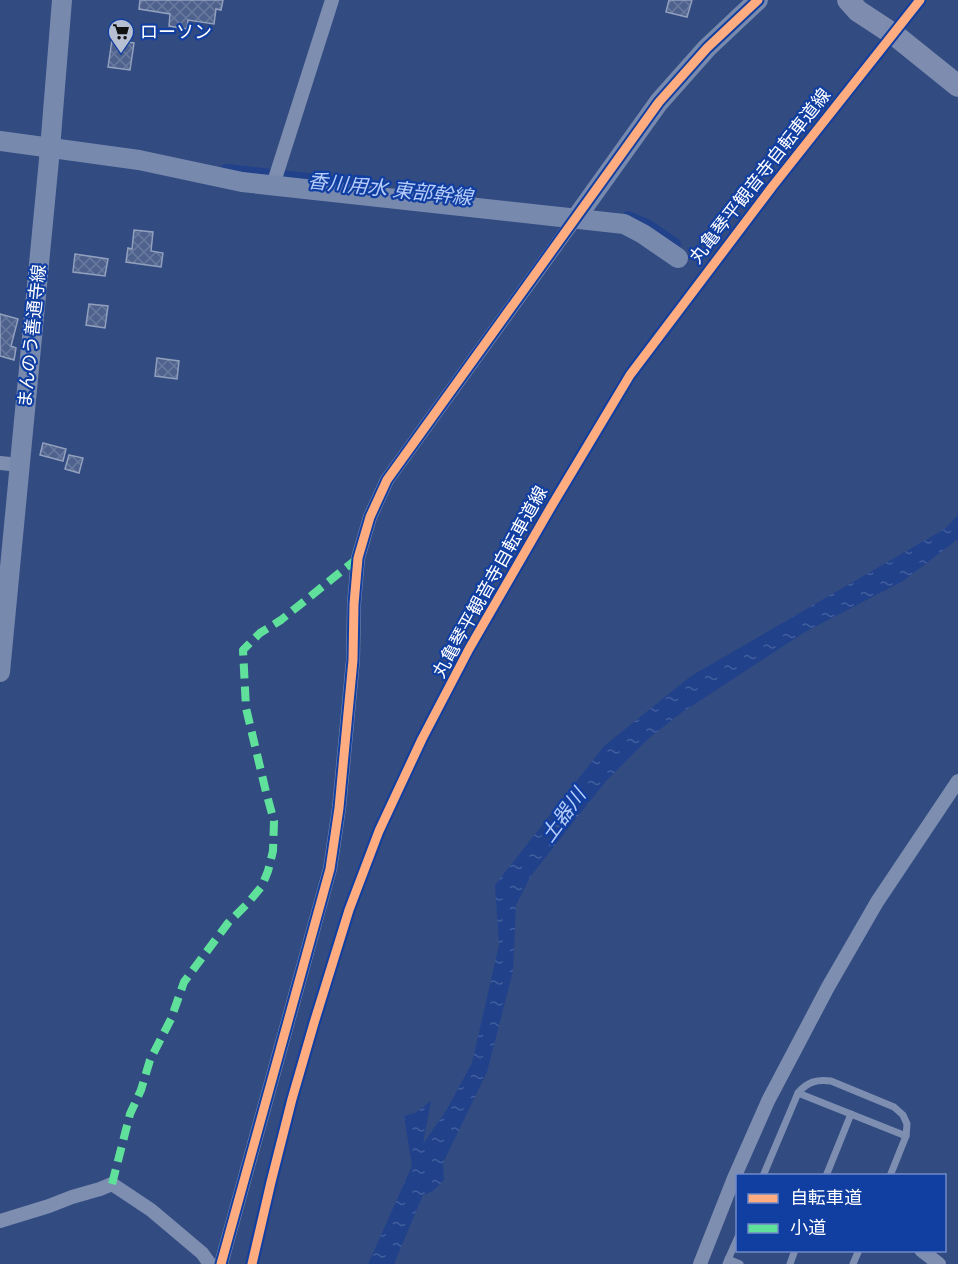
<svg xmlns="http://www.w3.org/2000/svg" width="958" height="1264" viewBox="0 0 958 1264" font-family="Montserrat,'Noto Sans JP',sans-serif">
  <defs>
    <pattern id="water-ripples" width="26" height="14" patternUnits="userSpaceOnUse" patternTransform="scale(1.5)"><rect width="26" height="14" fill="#21418b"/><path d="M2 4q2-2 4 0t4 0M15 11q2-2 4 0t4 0" fill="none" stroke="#425e9c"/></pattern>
    <pattern id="building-cross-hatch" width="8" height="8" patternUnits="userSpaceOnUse" patternTransform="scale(1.5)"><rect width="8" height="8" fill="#4e628d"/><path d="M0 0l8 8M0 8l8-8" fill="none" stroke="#697a9e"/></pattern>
  </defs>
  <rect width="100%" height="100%" fill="#324b80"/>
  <polygon fill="url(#water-ripples)" points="958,515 958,539 903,581 805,632 681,713 649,738 606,781 530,877 516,905 513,971 487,1072 443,1163 444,1180 433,1191 423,1195 394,1264 368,1264 412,1166 404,1116 415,1113 431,1101 423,1144 446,1111 472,1063 499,945 495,885 604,746 691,676 946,528"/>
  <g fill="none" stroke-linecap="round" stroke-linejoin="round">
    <g stroke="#21418b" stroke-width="12">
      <polyline points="226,170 316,180"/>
      <polyline points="628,217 647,225 675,244"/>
    </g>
  </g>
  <g fill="url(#building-cross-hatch)" stroke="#92a0be" stroke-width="1.5">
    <polygon points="140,0 223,0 221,10 216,9 214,24 188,20 187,29 169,26 170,14 139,9"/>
    <polygon points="669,0 692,0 687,17 666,12"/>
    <polygon points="112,40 134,43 130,70 108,67"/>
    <polygon points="134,230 153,232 151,251 163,253 161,267 126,262 128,248 132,249"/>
    <polygon points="75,254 108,259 105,276 73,272"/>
    <polygon points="89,304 108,306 105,328 86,325"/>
    <polygon points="0,314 18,319 11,346 16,348 14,360 0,356"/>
    <polygon points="157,358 179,361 177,379 155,376"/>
    <polygon points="43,443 66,449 63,461 40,455"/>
    <polygon points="69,455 83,458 79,473 65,469"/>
  </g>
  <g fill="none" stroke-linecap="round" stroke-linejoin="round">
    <g stroke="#7d8eb0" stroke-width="7">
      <polyline points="798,1093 906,1136"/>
      <path d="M763,1176L798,1093C807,1082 817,1079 831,1081L894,1107L903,1115L907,1124L906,1136L890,1176"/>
      <polyline points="826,1176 851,1114"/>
      <polyline points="728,1259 740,1264"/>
      <polyline points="726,1264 738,1237"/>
      <polyline points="790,1264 795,1250"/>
      <polyline points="853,1264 859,1250"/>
    </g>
    <g stroke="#7d8eb0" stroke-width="14">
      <polyline points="273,185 332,0"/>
      <polyline points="0,463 20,465"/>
      <polyline points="0,1221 49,1206 72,1197 100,1189 112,1184 151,1210 202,1253 210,1264"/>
      <polyline points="921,1250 939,1264"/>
      <polyline points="221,1264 330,869 339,808 353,660 354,604 358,558 370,517 387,480 576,218"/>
      <polyline points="700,1264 734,1178 768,1101 828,987 877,902 958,781"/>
    </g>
    <g stroke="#7889ae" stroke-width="20">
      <polyline points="0,141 139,160 242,182 624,224 643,234 678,258"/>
      <polyline points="576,218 659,102 707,48 758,0"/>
      <polyline points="0,672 50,149 62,0"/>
    </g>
    <polyline stroke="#7d8caf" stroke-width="22" points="848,0 858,11 896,36 958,86"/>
    <polyline stroke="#60e19b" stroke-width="8" stroke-dasharray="15 8" stroke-linecap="butt" points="112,1184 130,1114 141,1090 150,1060 171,1019 184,982 228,923 248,903 262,886 268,871 273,851 274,821 266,792 246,708 243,650 260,633 281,620 358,558"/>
    <defs>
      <g id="cycleway">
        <polyline points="221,1264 330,869 339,808 353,660 354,604 358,558 370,517 387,480 659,102 707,48 758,0"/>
        <polyline points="252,1264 271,1182 292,1099 314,1023 349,910 379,831 422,739 469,649 551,507 630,375 772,187 920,0"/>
      </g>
    </defs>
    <use href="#cycleway" stroke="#113ea1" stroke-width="13"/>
    <use href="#cycleway" stroke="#ffac80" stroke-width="9"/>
  </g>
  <defs>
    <symbol id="supermarket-pin" viewBox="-11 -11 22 30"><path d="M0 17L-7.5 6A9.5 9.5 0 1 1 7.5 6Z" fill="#b7c0d3" stroke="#113ea1"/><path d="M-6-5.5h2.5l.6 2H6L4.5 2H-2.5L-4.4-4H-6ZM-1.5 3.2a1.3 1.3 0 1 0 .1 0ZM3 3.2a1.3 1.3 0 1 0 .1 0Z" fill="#111"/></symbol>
  </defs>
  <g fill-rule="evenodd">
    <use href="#supermarket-pin" x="106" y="17" width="30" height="40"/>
  </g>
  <g text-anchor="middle" stroke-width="4.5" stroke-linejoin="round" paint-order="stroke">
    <g font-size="18" fill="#fff" stroke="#113ea1" text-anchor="start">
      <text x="140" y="38">ローソン</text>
    </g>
    <g font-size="18" fill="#fff" stroke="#113ea1">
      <text transform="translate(760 176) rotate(-52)" y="6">丸亀琴平観音寺自転車道線</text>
      <text transform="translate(32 336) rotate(-84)" y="6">まんのう善通寺線</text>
      <text transform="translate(490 582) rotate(-61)" y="6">丸亀琴平観音寺自転車道線</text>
    </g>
    <g font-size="20" font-style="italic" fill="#b6cdfb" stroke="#113ea1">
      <text transform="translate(390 189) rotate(6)" y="7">香川用水 東部幹線</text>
      <text transform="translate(563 815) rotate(-54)" y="7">土器川</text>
    </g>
  </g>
  <rect x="736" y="1174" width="210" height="78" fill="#113ea1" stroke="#708bc7" stroke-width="1.5"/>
  <rect x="748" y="1194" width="30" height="9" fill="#ffac80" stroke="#708bc7" stroke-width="1.5"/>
  <text x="790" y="1204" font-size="18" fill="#ffffff">自転車道</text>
  <rect x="748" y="1224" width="30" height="9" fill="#60e19b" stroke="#708bc7" stroke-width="1.5"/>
  <text x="790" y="1234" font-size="18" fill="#ffffff">小道</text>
</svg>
